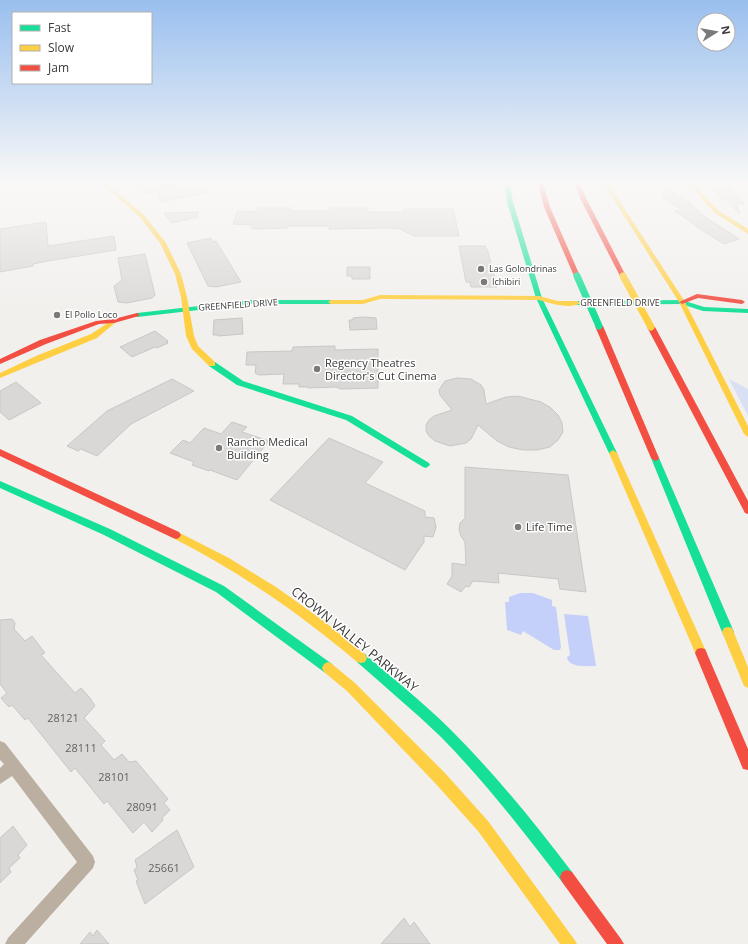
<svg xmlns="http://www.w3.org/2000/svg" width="748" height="944" viewBox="0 0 748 944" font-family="'Open Sans',sans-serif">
  <rect width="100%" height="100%" fill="#f2f0ed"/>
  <polygon fill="#dae0f4" points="729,379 748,389 748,416"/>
  <g fill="#c4d0f9">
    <polygon points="520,593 533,593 552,600 552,606 556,607 561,647 560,650 554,650 523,631 521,635 507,630 505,602 509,602 509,597"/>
    <path d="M564,614L588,616L596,666C587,666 568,668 567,657L570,655Z"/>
  </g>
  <g fill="#dad8d6" stroke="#c9c7c5">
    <polygon points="127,183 148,183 163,190 190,183 204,183 210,192 161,202 156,191 149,194"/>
    <polygon points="707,183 727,184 732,194 736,195 745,204 736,204 740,214 725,199 722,199"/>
    <polygon points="667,189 692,204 689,204 699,211 696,211 739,239 724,244 697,227 698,227 675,211 682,210 662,196"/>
    <polygon points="258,208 291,208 291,211 329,211 330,208 368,208 368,212 404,212 404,209 453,209 459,236 414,236 400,229 390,228 329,229 330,226 287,226 287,228 252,229 252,225 233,224 237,212 257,211"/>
    <polygon points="198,212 198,217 172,223 164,213"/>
    <polygon points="46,222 48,246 114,236 116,250 48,261 33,264 33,266 0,272 0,229"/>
    <polygon points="211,238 213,242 216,241 241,282 216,287 208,286 187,243"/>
    <polygon points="459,246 485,246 488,252 497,287 471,287 470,282 466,282"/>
    <polygon points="145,254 155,295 152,298 127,303 118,302 114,286 122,280 118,258"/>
    <polygon points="347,267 370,267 370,279 352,279 352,276 347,276"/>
    <polygon points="363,317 376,318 377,329 350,330 349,320 353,320 353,318"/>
    <polygon points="242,318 243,334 218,336 218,335 213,335 214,320"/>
    <polygon points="155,331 168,341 166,342 168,343 157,348 155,347 132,357 120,347"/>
    <polygon points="335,346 335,350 378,349 378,388 341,389 336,387 308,388 308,387 299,387 299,384 283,384 284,374 259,375 255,373 256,365 246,365 247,352 292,351 293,347"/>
    <polygon points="457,378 471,379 481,385 484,390 486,404 506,397 518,396 541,402 551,408 558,415 562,423 563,432 558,440 550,447 537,450 523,450 509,447 497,441 478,425 471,439 466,443 450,446 435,441 429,436 426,431 426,425 429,420 434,416 452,410 440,395 439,390 445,381"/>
    <polygon points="172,379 194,391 131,424 97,456 81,449 78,451 67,446 107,411"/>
    <polygon points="16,382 41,403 9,420 0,412 0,391"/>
    <polygon points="232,422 247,427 242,432 269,441 237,480 210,470 209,471 192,465 194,462 170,453 183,440 190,443 204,428 221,434"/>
    <polygon points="329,438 383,462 365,483 425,511 425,517 434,518 436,527 433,537 424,536 424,542 405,570 270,500"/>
    <polygon points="465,467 568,475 586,592 560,589 558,579 498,573 499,583 473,581 469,587 466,586 461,592 447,584 452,576 452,563 466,565 465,542 461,536 459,530 460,523 465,518"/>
    <polygon points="12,619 15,623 14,629 25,641 32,636 45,653 41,655 75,693 81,688 90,698 95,706 84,718 105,741 101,745 114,760 122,754 129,762 136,761 168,799 164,803 170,810 162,818 163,820 152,832 144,822 133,833 107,801 104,804 75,768 71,772 28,718 25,720 12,705 9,707 1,698 7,693 0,684 0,620"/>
    <polygon points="13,826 27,845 18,855 20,858 9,868 11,872 0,883 0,838"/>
    <polygon points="177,830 194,867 145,904 136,881 138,880 134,870 137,867 135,860"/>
    <polygon points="404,918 410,927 414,922 430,944 381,944"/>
    <polygon points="97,930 109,944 80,944 90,932 93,936"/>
  </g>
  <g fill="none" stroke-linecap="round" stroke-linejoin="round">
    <g fill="#bbafa1" fill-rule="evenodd">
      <polygon points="152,183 160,183 164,185 189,183 163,189"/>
      <polygon points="0,741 5,743 93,856 95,862 93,868 25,944 5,944 8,938 77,862 12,776 0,784 0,768 4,764 0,760"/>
    </g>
    <g fill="#16e098" fill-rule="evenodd">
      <polygon points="504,183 510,183 513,202 542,298 617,453 616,455 613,456 609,453 536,298 507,202"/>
      <polygon points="252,300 331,300 334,302 331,304 252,304 137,317 134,315 137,313"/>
      <polygon points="682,300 704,307 748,309 748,313 703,311 681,304 577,305 574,303 577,301"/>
      <polygon points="209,362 215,362 243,381 352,416 429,463 430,465 426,468 423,467 346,420 237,385 209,366"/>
      <polygon points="655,455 659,458 734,632 732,636 728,637 724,636 722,632 651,458"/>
      <polygon points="0,481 110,529 224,586 332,664 334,668 332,672 328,674 324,672 216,592 104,535 0,488"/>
      <path d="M361,653L365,654C393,679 423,702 450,729C494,773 534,822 572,872L574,877L572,882L567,884L562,882C524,832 485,782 441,737C414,711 385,687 357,662L355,658L357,654Z"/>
    </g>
    <g fill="#ffcf43" fill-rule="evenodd">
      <polygon points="101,183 106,183 144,215 166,243 181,274 187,297 194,336 198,346 215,362 215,366 209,366 192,349 186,336 181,297 175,274 160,243 140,217"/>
      <polygon points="603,183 608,183 685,302 748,426 748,437 744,434 679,302"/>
      <polygon points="687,183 692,183 719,211 748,229 748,234 715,213"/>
      <path d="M380,295L539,296L558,301H577L580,303C571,310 549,303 539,300L388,299H380L363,304H331L328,302L331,300H363Z"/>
      <polygon points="114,319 117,321 116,322 97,338 0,378 0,373 36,356 91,334"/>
      <polygon points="613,450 617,453 705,649 707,653 705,657 701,658 697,657 609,453"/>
      <path d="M176,531L229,558L276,587L321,619L365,654L367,658L365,662L361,663L357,662C300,613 239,572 173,538L171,535L173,532Z"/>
      <polygon points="728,627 732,628 748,667 748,688 744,686 722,632 724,628"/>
      <polygon points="328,662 332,664 355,683 445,773 488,821 574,939 577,944 560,944 478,831 435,783 347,691 324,672 322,668 324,664"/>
    </g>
    <g fill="#f24e42" fill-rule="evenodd">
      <polygon points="538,183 543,183 550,207 580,276 579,277 574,276 544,207"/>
      <polygon points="575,183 580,183 586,198 626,276 625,277 620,276 580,198"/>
      <polygon points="697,294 742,300 745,302 742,304 698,298 682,304 679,302"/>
      <polygon points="137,313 139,314 139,316 114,323 99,324 46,344 0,364 0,359 40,340 96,321 114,319"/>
      <polygon points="599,324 603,326 659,458 658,460 655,461 651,458 595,326"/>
      <polygon points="651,325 655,327 748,501 748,514 745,513 647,327"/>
      <polygon points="0,449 179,532 181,535 179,538 176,539 173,538 0,456"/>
      <polygon points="701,648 705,649 748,749 748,770 743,769 695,653 697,649"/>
      <polygon points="567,870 572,872 621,939 624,944 607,944 562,882 560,877 562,872"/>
    </g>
    <polyline stroke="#16e098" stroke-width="7" points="577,276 599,326"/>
    <polyline stroke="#ffcf43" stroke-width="7" points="623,276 651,327"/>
  </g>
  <linearGradient id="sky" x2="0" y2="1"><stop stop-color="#99bfef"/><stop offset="0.58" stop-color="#f9f8f7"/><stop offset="1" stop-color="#f9f8f7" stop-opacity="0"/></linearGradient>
  <rect width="748" height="315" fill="url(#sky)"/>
  <g fill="#7b7a78" stroke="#fff" stroke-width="1.5">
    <circle cx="481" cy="269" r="4"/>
    <circle cx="484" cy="282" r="4"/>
    <circle cx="57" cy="315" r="4"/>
    <circle cx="317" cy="369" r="4"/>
    <circle cx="219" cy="448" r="4"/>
    <circle cx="518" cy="527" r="4"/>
  </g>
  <g text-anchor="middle" stroke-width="3" stroke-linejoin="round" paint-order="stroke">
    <g font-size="9" fill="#3b3a39" stroke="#fff" text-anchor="start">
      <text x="489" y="272">Las Golondrinas</text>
      <text x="492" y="285">Ichibiri</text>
      <text x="65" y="318">El Pollo Loco</text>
    </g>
    <g font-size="9" fill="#3b3a39" stroke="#fff">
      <text x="620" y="306">GREENFIELD DRIVE</text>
      <text transform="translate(238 305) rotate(-4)" y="3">GREENFIELD DRIVE</text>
    </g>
    <g font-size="11" fill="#3b3a39" stroke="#fff" text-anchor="start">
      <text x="325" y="367">Regency Theatres<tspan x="325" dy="13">Director's Cut Cinema</tspan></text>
      <text x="227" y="446">Rancho Medical<tspan x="227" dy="13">Building</tspan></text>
      <text x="526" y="531">Life Time</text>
    </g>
    <g font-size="11" fill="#636260">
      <text x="63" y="722">28121</text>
      <text x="81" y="752">28111</text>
      <text x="114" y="781">28101</text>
      <text x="142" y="811">28091</text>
      <text x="164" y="872">25661</text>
    </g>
    <g font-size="13" fill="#3b3a39" stroke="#fff">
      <text transform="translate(355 639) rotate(39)" y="5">CROWN VALLEY PARKWAY</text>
    </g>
  </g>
  <rect x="12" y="12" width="140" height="72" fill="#ffffff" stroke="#b1b0b0"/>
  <rect x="20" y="25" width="20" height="6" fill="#16e098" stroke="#b1b0b0"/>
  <text x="48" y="32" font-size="12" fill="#3b3a39">Fast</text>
  <rect x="20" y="45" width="20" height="6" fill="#ffcf43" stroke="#b1b0b0"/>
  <text x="48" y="52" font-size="12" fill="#3b3a39">Slow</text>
  <rect x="20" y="65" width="20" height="6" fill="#f24e42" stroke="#b1b0b0"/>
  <text x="48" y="72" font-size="12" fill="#3b3a39">Jam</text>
  <g transform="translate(716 32) rotate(79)"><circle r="19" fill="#ffffff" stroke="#b1b0b0"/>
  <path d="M0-3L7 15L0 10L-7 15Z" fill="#7b7a78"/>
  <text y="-6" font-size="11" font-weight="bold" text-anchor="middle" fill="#3b3a39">N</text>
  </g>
</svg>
